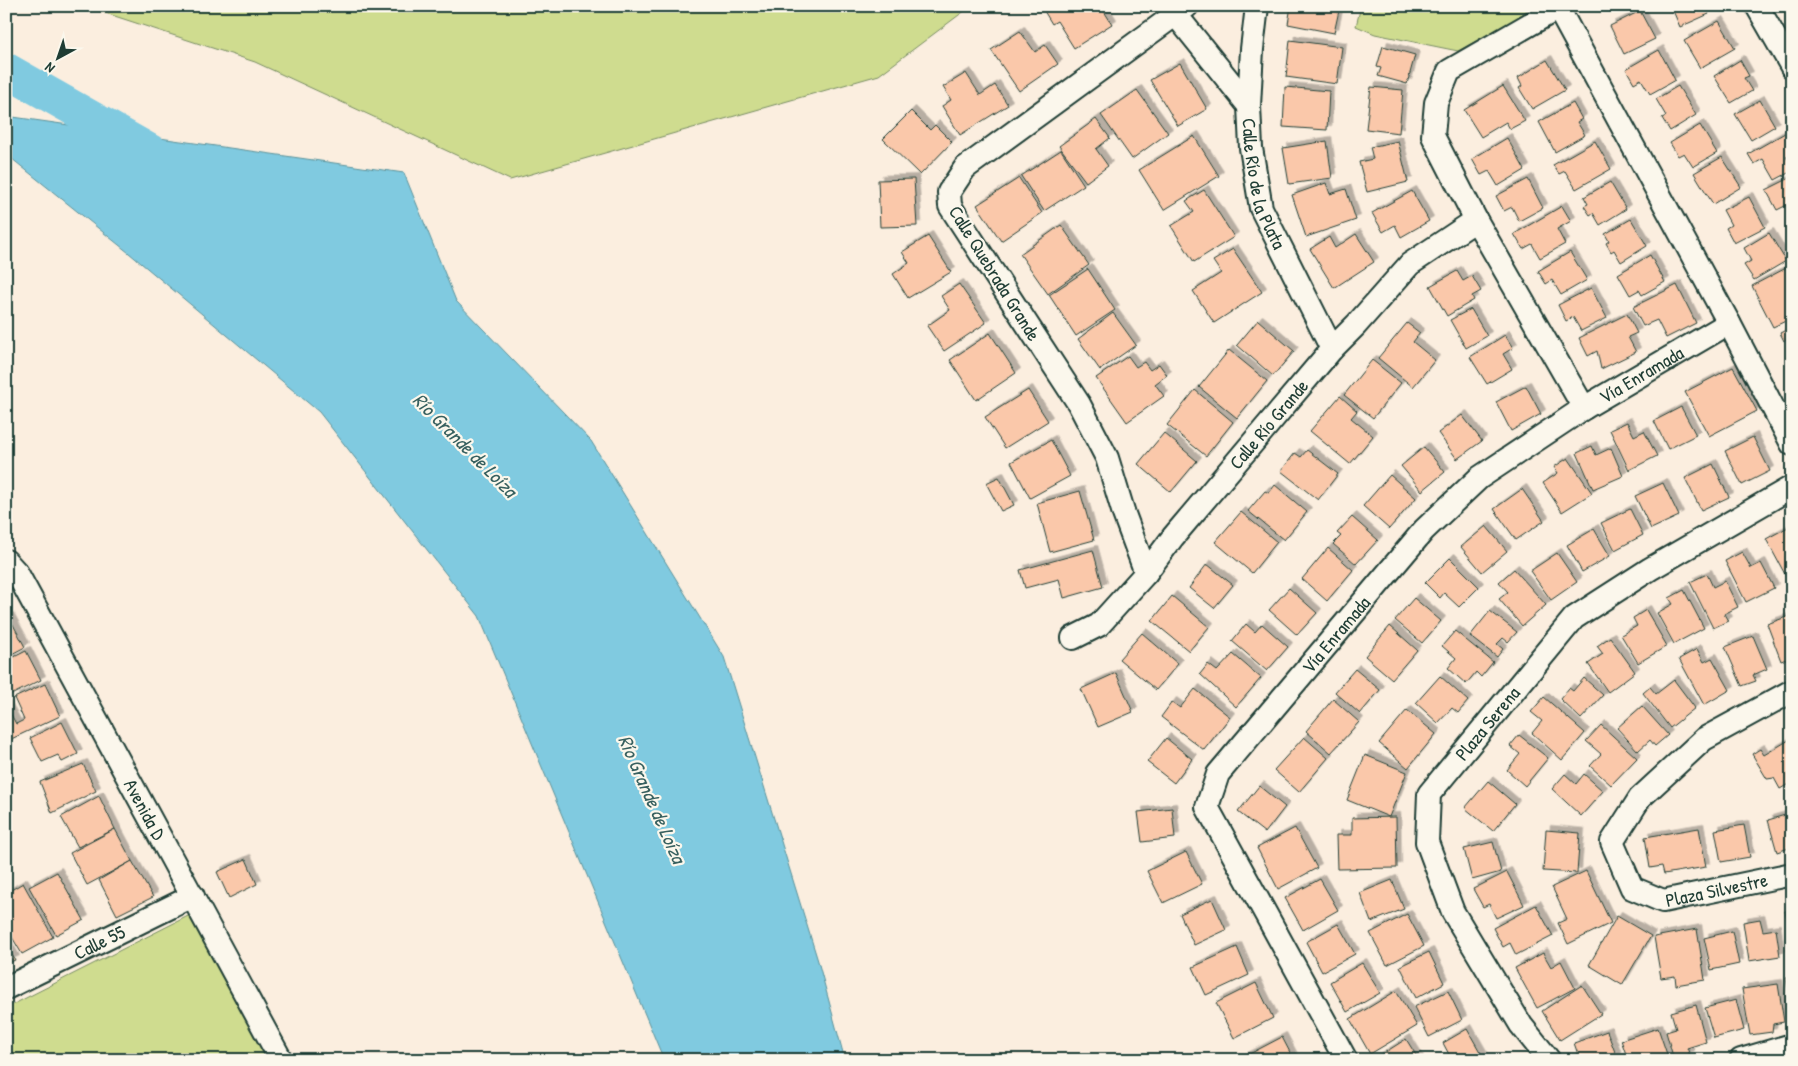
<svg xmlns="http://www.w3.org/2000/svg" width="1798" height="1066" viewBox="0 0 1798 1066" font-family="'Patrick Hand',sans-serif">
  <defs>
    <filter id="shadow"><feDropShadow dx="4.5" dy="-4.5" stdDeviation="0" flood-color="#0004"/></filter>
  </defs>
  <rect width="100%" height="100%" fill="#fbeedf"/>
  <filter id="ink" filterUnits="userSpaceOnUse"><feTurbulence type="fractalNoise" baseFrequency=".02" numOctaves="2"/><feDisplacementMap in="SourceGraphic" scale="10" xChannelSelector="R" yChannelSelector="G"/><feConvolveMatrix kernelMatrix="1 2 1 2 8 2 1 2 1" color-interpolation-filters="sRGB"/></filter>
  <g filter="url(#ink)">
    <g fill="#cfdc8f" stroke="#778c62">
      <polygon points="84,6 971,6 879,75 510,180 255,62"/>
      <polygon points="1361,6 1532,6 1514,20 1458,51 1375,34 1356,26"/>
      <polygon points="190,915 269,1060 6,1060 6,1008"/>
    </g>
    <polygon fill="#80cae0" stroke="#59929b" points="6,116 404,173 456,301 591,441 724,657 818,961 845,1060 664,1060 479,616 319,412 129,253 6,154"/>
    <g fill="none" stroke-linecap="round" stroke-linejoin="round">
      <polyline stroke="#80cae0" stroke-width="35" points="6,70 158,156"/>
    </g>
    <g fill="#fac8aa" stroke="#1f3d34" filter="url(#shadow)">
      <polygon points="1041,6 1090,6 1094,12 1102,8 1112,24 1074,48 1057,21 1052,24"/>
      <polygon points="1291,6 1340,6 1334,33 1288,24"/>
      <polygon points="1671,6 1705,6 1709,14 1680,27"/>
      <polygon points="1640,11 1655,39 1624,54 1610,26"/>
      <polygon points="1719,21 1735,48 1700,68 1684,41"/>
      <polygon points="1020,31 1035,52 1045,45 1058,64 1019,91 991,50"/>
      <polygon points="1290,40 1342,47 1337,84 1286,77"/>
      <polygon points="1383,46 1415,55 1407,84 1378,76 1381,68 1377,67"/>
      <polygon points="1659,50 1675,80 1650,94 1641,79 1634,83 1626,69"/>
      <polygon points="1547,60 1565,90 1532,109 1519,88 1522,86 1518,78"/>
      <polygon points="1740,60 1749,76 1744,78 1752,91 1731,103 1714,76"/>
      <polygon points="1180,63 1207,109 1178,126 1150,80"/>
      <polygon points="966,73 980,95 995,85 1008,105 960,135 942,106 951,100 943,87"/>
      <polygon points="1503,86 1525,121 1510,129 1506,122 1481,137 1464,110"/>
      <polygon points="1678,86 1696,115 1670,131 1662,118 1666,116 1656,99"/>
      <polygon points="1285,87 1329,91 1327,130 1283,127"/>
      <polygon points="1371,87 1403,90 1399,133 1366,129"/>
      <polygon points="1137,90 1168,133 1132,159 1101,115"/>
      <polygon points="1760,100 1775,126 1751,140 1735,114"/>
      <polygon points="1573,103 1582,119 1577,122 1585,135 1555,152 1539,122"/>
      <polygon points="911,111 930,130 935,125 952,142 920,175 883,139"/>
      <polygon points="1096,119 1110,138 1096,149 1108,166 1086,182 1059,146"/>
      <polygon points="1700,125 1717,153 1693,167 1684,153 1678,156 1670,143"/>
      <polygon points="1785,133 1792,145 1792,154 1786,157 1792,167 1792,171 1775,180 1763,159 1754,164 1748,154"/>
      <polygon points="1194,136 1219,176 1164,210 1139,170"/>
      <polygon points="1507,138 1525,170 1498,186 1489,171 1481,175 1472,159"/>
      <polygon points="1327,141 1332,178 1289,184 1283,148"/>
      <polygon points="1398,141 1408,182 1367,192 1359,162 1373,159 1370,147"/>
      <polygon points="1595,141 1611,169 1576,189 1565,171 1559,174 1553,165"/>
      <polygon points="1061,150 1084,185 1044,211 1021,176"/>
      <polygon points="1722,157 1741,187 1713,204 1694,173"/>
      <polygon points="1792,177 1792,209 1789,204 1777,210 1766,190"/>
      <polygon points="1019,178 1042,213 1001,241 977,205"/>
      <polygon points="914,179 917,226 880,227 878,180"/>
      <polygon points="1528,179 1543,208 1519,221 1512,207 1504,211 1496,196"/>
      <polygon points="1610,182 1626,209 1600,225 1593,213 1590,215 1584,206 1588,204 1584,197"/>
      <polygon points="1326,183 1330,194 1346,189 1356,220 1306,237 1292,195"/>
      <polygon points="1204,190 1234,237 1194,262 1171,226 1194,212 1186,201"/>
      <polygon points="1412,191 1429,221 1401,237 1395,225 1383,232 1372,213"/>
      <polygon points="1749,197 1765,227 1734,243 1726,228 1731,225 1723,210"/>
      <polygon points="1562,206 1571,221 1557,229 1565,244 1540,258 1532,244 1523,249 1514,234"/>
      <polygon points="1631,219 1647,246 1621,262 1614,250 1611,252 1606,243 1609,241 1605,234"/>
      <polygon points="1061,225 1089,265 1048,294 1020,254"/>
      <polygon points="1769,233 1786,261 1754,280 1744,265 1751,261 1744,248"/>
      <polygon points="1356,234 1374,262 1334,288 1310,249 1329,237 1335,248"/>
      <polygon points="928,236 951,272 908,298 893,274 909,263 902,252"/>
      <polygon points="1233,249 1262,292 1214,323 1193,291 1221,273 1213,261"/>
      <polygon points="1570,252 1587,280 1561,295 1552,280 1546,284 1538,271"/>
      <polygon points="1650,255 1665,282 1642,295 1639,290 1630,295 1618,274"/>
      <polygon points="1788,267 1792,274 1792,318 1773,327 1752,286"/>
      <polygon points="1088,269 1115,310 1076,336 1049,295"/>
      <polygon points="1457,271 1463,281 1472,276 1481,291 1472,296 1474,300 1447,316 1430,286"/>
      <polygon points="959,284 986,323 944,351 927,326 950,310 941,296"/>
      <polygon points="1677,285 1696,323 1666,338 1657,320 1643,326 1633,307"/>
      <polygon points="1591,288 1607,318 1581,331 1573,317 1566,321 1558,305"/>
      <polygon points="1471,309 1487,336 1466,348 1450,320"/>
      <polygon points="1113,313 1136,345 1100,370 1078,339"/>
      <polygon points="1627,314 1637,333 1628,337 1636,352 1601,369 1597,351 1588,356 1579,338"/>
      <polygon points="1258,320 1294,351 1273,376 1237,345"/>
      <polygon points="1407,323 1420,333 1413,342 1435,360 1413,387 1378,358"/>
      <polygon points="1792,327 1792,341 1790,338 1784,341 1780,333"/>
      <polygon points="990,333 1016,373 976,400 950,360"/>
      <polygon points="1505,335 1513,348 1503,354 1512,369 1487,384 1470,357"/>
      <polygon points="1229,350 1267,381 1237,418 1199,387"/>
      <polygon points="1128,356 1136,367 1144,362 1150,370 1159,364 1167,375 1155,384 1164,396 1127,422 1096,378"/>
      <polygon points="1372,360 1401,383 1373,418 1344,395"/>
      <polygon points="1733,367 1757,411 1709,436 1685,392"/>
      <polygon points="1526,386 1541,414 1511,431 1496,402"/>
      <polygon points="1028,390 1048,421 1005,448 985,417"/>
      <polygon points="1195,390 1233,422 1206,456 1167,425"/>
      <polygon points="1340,396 1357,411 1351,418 1373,436 1350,464 1310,431"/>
      <polygon points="1681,407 1696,435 1668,449 1654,421"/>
      <polygon points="1462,415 1482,441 1457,459 1438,433"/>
      <polygon points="1627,422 1634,436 1644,431 1657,456 1629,470 1610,430"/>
      <polygon points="1164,433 1197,461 1171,492 1138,464"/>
      <polygon points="1753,437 1770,471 1742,485 1725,451"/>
      <polygon points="1051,440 1070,476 1030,498 1011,462"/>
      <polygon points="1592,446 1596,455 1611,448 1623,476 1593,489 1577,453"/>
      <polygon points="1424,447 1445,472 1422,491 1401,466"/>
      <polygon points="1307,450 1338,474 1318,500 1281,471 1295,453 1301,457"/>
      <polygon points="1568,458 1592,493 1562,512 1543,483 1558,473 1554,467"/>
      <polygon points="1713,464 1729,497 1701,510 1685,478"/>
      <polygon points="1390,475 1416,498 1389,529 1363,506"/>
      <polygon points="999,477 1014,505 1001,511 986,483"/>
      <polygon points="1663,483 1679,516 1651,529 1635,496"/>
      <polygon points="1275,485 1307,512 1284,540 1248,511 1265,491 1269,493"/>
      <polygon points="1522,489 1544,521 1516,540 1494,509"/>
      <polygon points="1080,491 1094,540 1050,552 1037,503"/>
      <polygon points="1630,509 1643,535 1615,550 1601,523"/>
      <polygon points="1241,512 1277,542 1252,573 1215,542"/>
      <polygon points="1352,517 1378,540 1356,564 1333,544 1341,536 1337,533"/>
      <polygon points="1792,525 1792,575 1787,578 1766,539"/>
      <polygon points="1486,526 1507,551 1482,572 1461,547"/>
      <polygon points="1594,529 1610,556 1582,572 1567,545"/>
      <polygon points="1328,548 1353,570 1327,601 1302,579"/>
      <polygon points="1093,550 1103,587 1064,598 1059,579 1025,588 1020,570"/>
      <polygon points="1742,552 1751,568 1761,563 1774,588 1746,602 1725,561"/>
      <polygon points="1557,553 1577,582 1551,600 1530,571"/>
      <polygon points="1450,558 1479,587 1459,607 1444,593 1440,598 1425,583"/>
      <polygon points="1207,564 1233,585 1214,608 1189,588"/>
      <polygon points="1514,569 1546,605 1522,626 1499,599 1508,592 1499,582"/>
      <polygon points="1707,574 1713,587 1725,581 1738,607 1724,614 1728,621 1713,628 1690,582"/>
      <polygon points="1289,588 1317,613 1297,635 1269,610"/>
      <polygon points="1684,590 1704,628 1674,644 1657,613 1673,604 1669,598"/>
      <polygon points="1172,596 1209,627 1189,651 1152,621"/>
      <polygon points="1414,598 1441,621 1422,643 1395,620"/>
      <polygon points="1646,610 1667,646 1638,663 1621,635 1637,626 1633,618"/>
      <polygon points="1490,611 1517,632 1508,642 1503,638 1497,644 1503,649 1497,657 1470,636"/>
      <polygon points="1792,615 1792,657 1781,661 1767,624"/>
      <polygon points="9,617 25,647 6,657 6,619"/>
      <polygon points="1246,624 1255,632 1262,624 1288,647 1267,671 1232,641"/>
      <polygon points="1390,626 1417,650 1392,679 1365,656"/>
      <polygon points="1455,631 1493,662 1481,677 1476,672 1466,684 1448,668 1456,658 1442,646"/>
      <polygon points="1142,633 1178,664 1156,690 1119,659"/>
      <polygon points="1753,636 1767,669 1753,675 1756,681 1742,686 1725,647"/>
      <polygon points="1610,637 1635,672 1608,692 1588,664 1603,654 1597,646"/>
      <polygon points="1697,649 1704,662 1712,658 1730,690 1704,705 1679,659"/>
      <polygon points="26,651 41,680 9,696 6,691 6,661"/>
      <polygon points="1233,654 1261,678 1236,707 1200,674 1208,664 1217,671"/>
      <polygon points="1355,669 1380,690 1360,714 1335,692"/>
      <polygon points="1116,673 1133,712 1098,727 1081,689"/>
      <polygon points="1440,676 1468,701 1458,713 1452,708 1438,723 1416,703"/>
      <polygon points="1584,678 1603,695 1581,719 1560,699 1569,688 1573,691"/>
      <polygon points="1674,680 1695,708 1670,728 1643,693 1650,687 1656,694"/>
      <polygon points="45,684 60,716 7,741 6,705 16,724 24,720 14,698"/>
      <polygon points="1195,689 1230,717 1204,750 1161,717 1172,702 1180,708"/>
      <polygon points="1544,697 1585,733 1562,760 1532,733 1542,721 1531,712"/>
      <polygon points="1333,699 1359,722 1331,753 1306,731"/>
      <polygon points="1642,706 1668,735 1655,746 1650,740 1638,751 1617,728"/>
      <polygon points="1407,710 1436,734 1408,768 1379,743"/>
      <polygon points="62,722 78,754 62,762 58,755 42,762 30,738"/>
      <polygon points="1601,725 1637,758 1611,785 1590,766 1601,754 1586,741"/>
      <polygon points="1519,735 1548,758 1525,786 1507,770 1520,754 1510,746"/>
      <polygon points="1304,737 1328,758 1299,792 1274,770"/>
      <polygon points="1166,738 1192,759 1174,783 1147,762"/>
      <polygon points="1789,740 1792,744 1792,782 1780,789 1774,778 1767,779 1752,754 1760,749 1764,755"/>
      <polygon points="1365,755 1407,772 1389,817 1347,800"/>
      <polygon points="83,764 96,791 52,813 40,782"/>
      <polygon points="1565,774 1576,784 1584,774 1603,791 1581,816 1552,789"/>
      <polygon points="1488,781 1515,804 1493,831 1465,808"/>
      <polygon points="1259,786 1285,807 1265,833 1238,812"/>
      <polygon points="99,796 115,829 78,847 61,817"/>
      <polygon points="1172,808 1175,838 1142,842 1138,812"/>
      <polygon points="1792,813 1792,847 1777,852 1768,820"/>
      <polygon points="1396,817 1397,868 1337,869 1336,835 1352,835 1352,818"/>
      <polygon points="1744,825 1750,857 1721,862 1715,830"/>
      <polygon points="1295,828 1317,868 1278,889 1257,848"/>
      <polygon points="1699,828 1706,867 1664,874 1662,866 1650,868 1645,837"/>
      <polygon points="115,829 132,861 87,885 70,853"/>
      <polygon points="1546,830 1580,833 1577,873 1543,871"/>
      <polygon points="1493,842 1501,872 1472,880 1464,849"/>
      <polygon points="1186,852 1202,884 1163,903 1147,871"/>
      <polygon points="246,859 257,884 229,898 217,872"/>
      <polygon points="132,861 153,897 117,915 99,880"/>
      <polygon points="1586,871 1611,923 1568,944 1558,923 1567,919 1552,887"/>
      <polygon points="57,872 84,920 56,935 29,887"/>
      <polygon points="1507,872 1524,905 1496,918 1489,904 1483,907 1473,889"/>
      <polygon points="1320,879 1338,910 1303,930 1285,898"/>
      <polygon points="1392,880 1404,909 1371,922 1360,893"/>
      <polygon points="23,883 53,937 22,954 6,927 6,893"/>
      <polygon points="1212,899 1226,930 1194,945 1180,914"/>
      <polygon points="1536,905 1553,936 1516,955 1510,943 1503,947 1493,928"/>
      <polygon points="1792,910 1792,942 1785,911"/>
      <polygon points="1407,914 1424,946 1387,965 1370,933"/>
      <polygon points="1617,916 1651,936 1622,985 1589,965"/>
      <polygon points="1760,919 1763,931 1776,929 1780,956 1749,961 1743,922"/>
      <polygon points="1338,924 1355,954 1322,972 1306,942"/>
      <polygon points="1697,929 1705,980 1676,985 1675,976 1661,978 1654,937"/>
      <polygon points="1732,931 1739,964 1711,970 1704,938"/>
      <polygon points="6,944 15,960 6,964"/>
      <polygon points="1237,947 1249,975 1206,995 1193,967"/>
      <polygon points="1429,952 1444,983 1416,998 1400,966"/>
      <polygon points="1543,953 1551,967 1561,961 1575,988 1537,1008 1515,968"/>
      <polygon points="1362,963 1380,993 1347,1012 1330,982"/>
      <polygon points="1792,977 1792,1020 1786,978"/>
      <polygon points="1256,983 1273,1018 1234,1038 1216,1003"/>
      <polygon points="1778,984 1784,1022 1773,1024 1772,1032 1750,1035 1742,989"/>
      <polygon points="1582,985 1601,1014 1560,1040 1542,1011"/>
      <polygon points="1396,991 1417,1026 1370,1054 1350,1019"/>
      <polygon points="1448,991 1462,1020 1429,1037 1414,1007"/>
      <polygon points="1736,1000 1744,1030 1714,1038 1705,1008"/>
      <polygon points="1696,1005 1706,1042 1687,1048 1690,1055 1674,1060 1666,1032 1676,1029 1671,1012"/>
      <polygon points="1658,1028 1669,1060 1628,1060 1621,1040"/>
      <polygon points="1467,1029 1483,1057 1478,1060 1452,1060 1443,1043"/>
      <polygon points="1607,1031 1618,1060 1580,1060 1574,1043"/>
      <polygon points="1282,1037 1294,1060 1240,1060 1240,1059"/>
      <polygon points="1406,1039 1419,1060 1373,1060"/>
    </g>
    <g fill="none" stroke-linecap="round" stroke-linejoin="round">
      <defs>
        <g id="minor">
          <path id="s1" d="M1257,6L1252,49L1249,106L1251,148L1261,208L1332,349"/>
          <polyline points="1559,6 1558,8 1729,323 1792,444"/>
          <polyline points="1757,6 1792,67"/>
          <polyline points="1558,8 1449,71 1436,103 1433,136 1476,220 1584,408"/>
          <polyline points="1176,15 1249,106"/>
          <path id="s2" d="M6,561L17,573L281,1060"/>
          <polyline points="1146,573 1124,514 1107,458 1079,404 950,206 949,192 965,168 1187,6"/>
          <path id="s3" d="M1073,638L1099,625L1146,573L1173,537L1332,349L1356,325L1410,264L1476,220"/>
          <path id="s4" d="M1792,691L1704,739L1640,798L1612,842L1632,888L1663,901L1792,874"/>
          <path id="s5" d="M6,988L193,896"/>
          <path id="s6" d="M1346,1060L1207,807L1218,774L1424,530L1479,478L1584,408L1729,323"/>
          <path id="s7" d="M1549,1060L1521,1025L1453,912L1427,842L1429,794L1574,618L1650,569L1792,487"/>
          <polyline points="1741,1060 1792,1045"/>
        </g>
      </defs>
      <use href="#minor" stroke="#1f3d34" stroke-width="26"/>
      <use href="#minor" stroke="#fbf7ec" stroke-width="22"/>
    </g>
  </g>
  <g text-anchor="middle" stroke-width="4.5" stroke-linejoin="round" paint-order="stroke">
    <g font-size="19" fill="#1f3d34" stroke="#fbf7ec">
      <text dy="7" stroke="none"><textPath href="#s1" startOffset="180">Calle Río de la Plata</textPath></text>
      <text transform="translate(995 273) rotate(58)" y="7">Calle Quebrada Grande</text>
      <text dy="7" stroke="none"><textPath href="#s6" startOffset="911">Vía Enramada</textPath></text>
      <text dy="7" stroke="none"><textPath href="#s3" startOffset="292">Calle Río Grande</textPath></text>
      <text dy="7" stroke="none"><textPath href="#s6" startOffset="506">Vía Enramada</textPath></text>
      <text dy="7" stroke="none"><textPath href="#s7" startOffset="391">Plaza Serena</textPath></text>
      <text dy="7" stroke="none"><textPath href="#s2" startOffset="285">Avenida D</textPath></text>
      <text dy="7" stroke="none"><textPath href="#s4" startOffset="378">Plaza Silvestre</textPath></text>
      <text dy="7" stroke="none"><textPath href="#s5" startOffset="104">Calle 55</textPath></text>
    </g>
    <g font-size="20" font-style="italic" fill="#37605f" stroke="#fbf7ec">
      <text transform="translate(465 445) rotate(45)" y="7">Río Grande de Loíza</text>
      <text transform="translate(652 799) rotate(66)" y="7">Río Grande de Loíza</text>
    </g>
  </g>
  <rect width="1798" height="1066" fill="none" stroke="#fbf7ec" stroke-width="25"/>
  <rect x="12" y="12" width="1773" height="1041" fill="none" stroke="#1f3d34" stroke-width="2" filter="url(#ink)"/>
  <g transform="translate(58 58) rotate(220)" stroke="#fbf7ec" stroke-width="4" paint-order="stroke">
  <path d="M0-4L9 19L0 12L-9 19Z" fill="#1f3d34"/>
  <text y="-8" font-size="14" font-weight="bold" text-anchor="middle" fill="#1f3d34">N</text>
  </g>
</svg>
